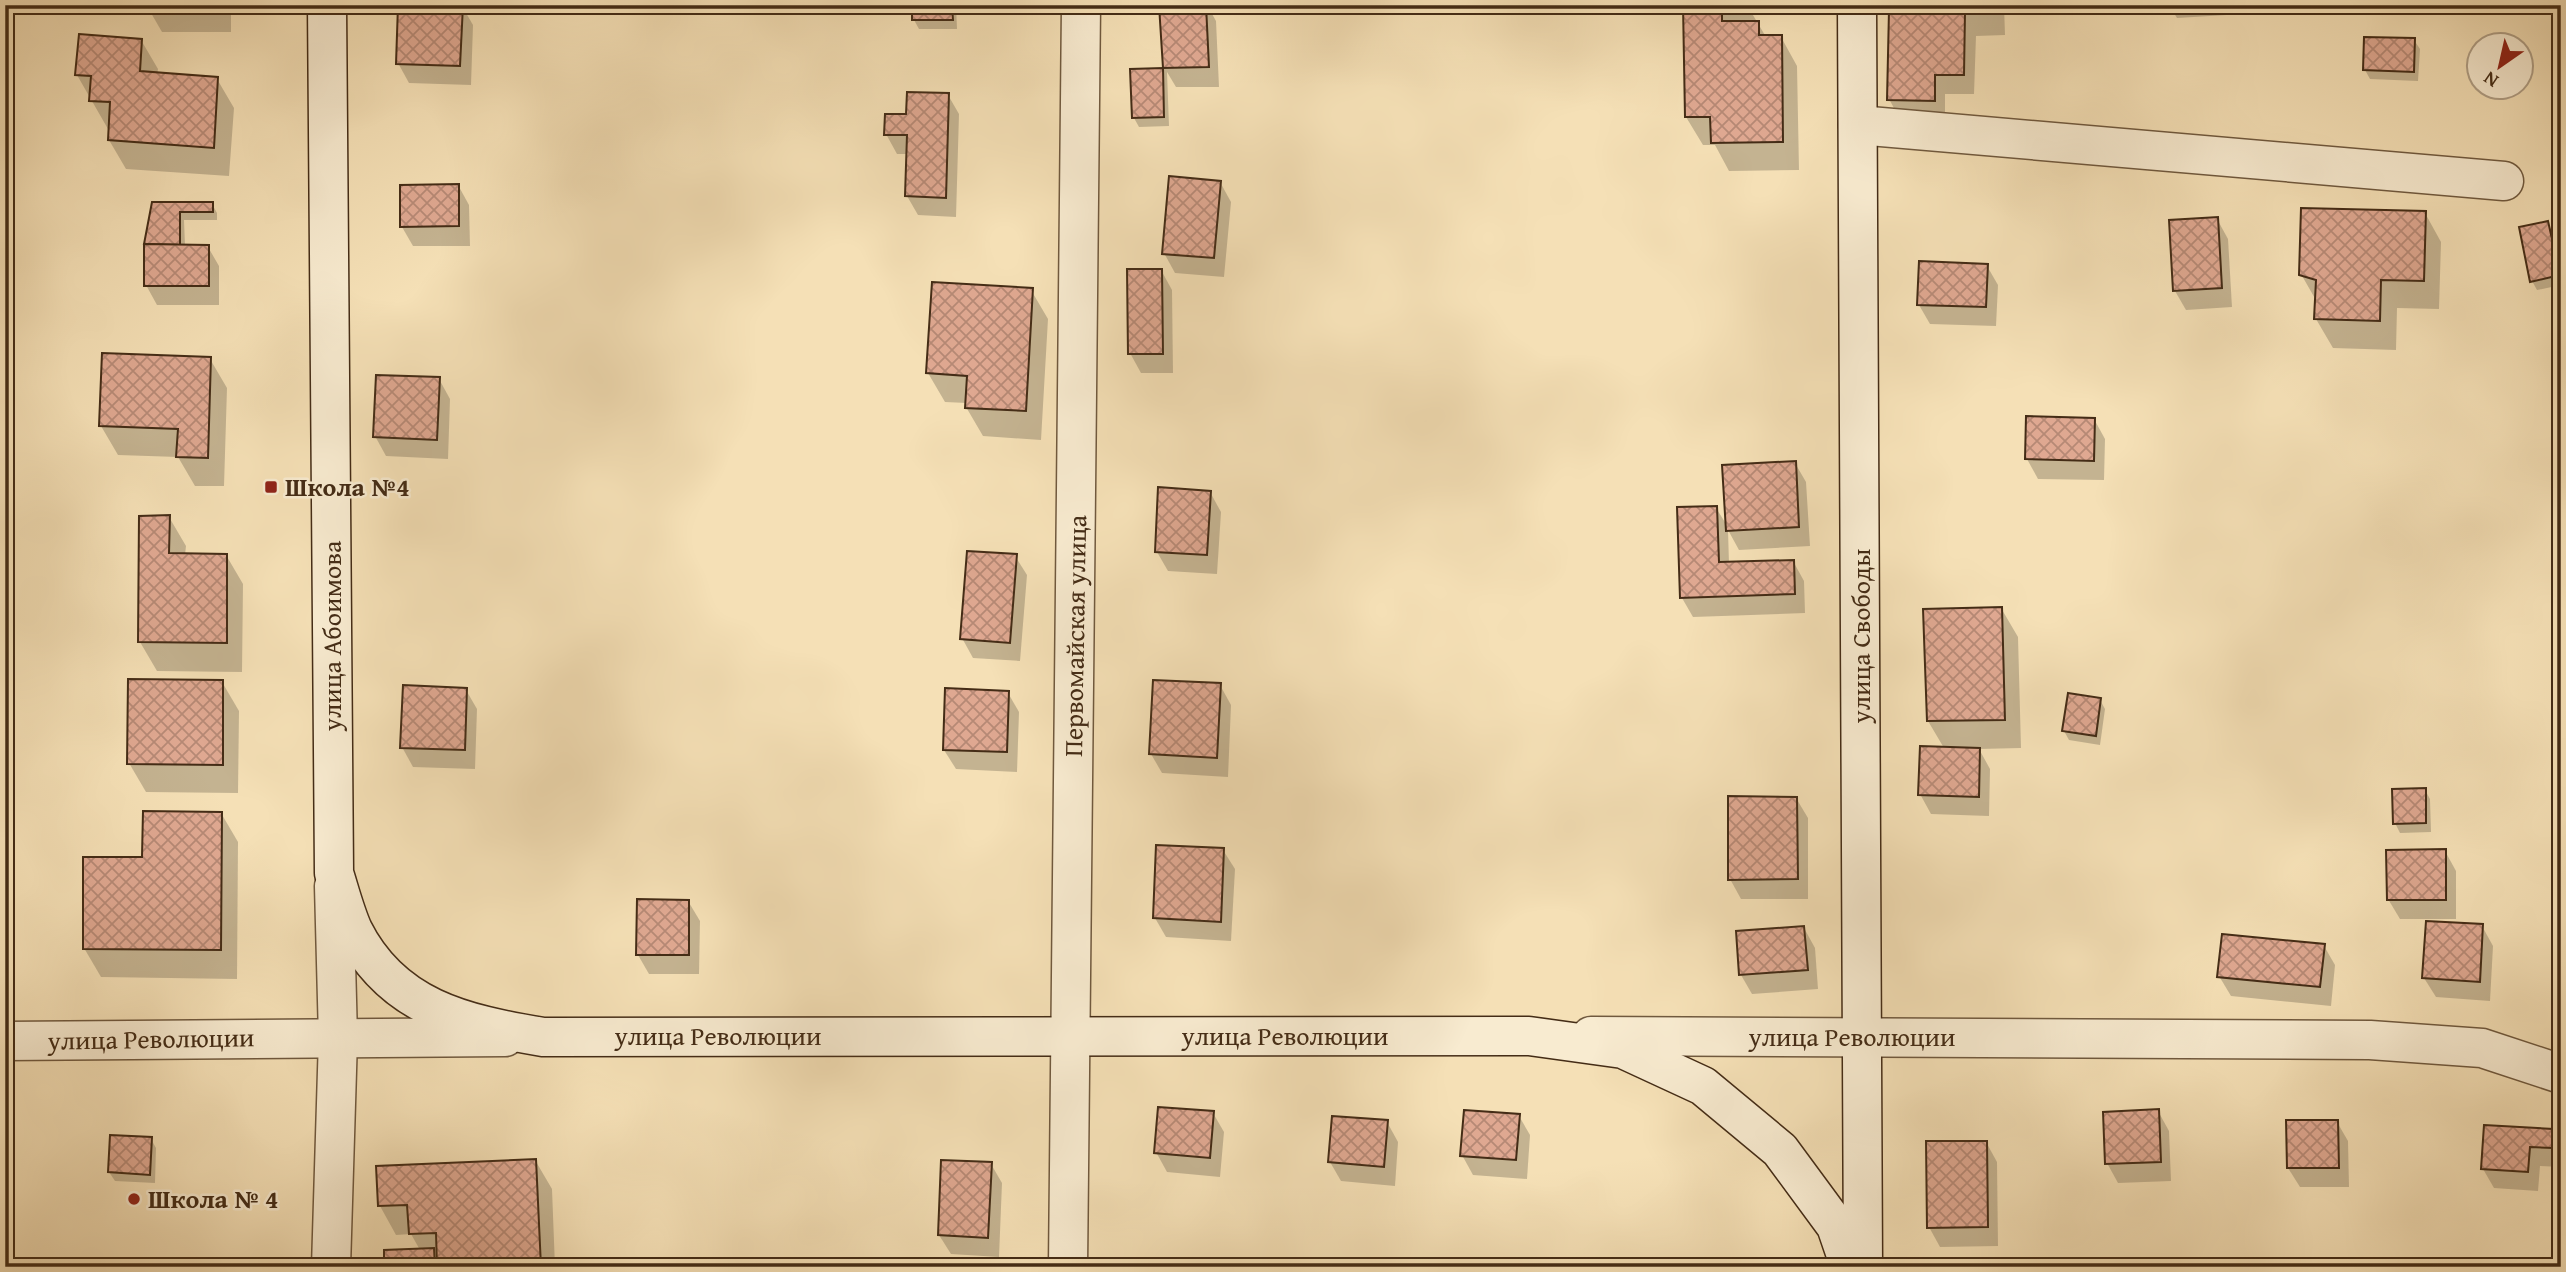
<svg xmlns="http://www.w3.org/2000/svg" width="2566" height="1272" viewBox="0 0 2566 1272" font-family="'Gentium Book Plus',serif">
  <defs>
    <pattern id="building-cross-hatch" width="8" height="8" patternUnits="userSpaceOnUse" patternTransform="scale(1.75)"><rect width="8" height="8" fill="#dfa891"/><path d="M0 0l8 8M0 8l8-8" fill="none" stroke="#b68975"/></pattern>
  </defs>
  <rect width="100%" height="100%" fill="#f5e0b6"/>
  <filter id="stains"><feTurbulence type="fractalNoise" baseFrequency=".00286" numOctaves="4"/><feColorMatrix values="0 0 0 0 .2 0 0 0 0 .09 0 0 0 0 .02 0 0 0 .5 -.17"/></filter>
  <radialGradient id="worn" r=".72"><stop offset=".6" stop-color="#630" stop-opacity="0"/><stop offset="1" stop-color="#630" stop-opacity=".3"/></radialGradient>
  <g fill="#0003" fill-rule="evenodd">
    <polygon points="151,5 231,5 231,32 162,32 151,13"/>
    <polygon points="914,5 956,5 957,29 919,29 914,20"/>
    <polygon points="1160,5 1207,5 1216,21 1219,87 1176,87 1167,72 1169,126 1139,127 1134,118 1132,71 1164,70"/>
    <polygon points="1685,5 1747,5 1766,37 1781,37 1797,66 1799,170 1729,171 1715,145 1703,145 1686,117"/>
    <path d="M1912,5H2004L2005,35L1976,36L1974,94H1945V120L1900,119L1889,99L1916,12ZM1945,9L1948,13H1932V10Z"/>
    <polygon points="2169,5 2242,5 2243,14 2177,18"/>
    <polygon points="462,6 473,25 471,85 409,83 398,63"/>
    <polygon points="141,40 158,69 157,75 217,79 234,108 229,176 126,169 109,140 110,129 108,129 77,75"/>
    <polygon points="2414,40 2420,49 2418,81 2370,79 2365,70"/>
    <polygon points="948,95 959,114 956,217 918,215 907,196 908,154 897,154 886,134 908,116"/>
    <polygon points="1220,182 1231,202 1224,277 1175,273 1164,253"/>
    <polygon points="458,185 469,205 470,246 413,246 402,227"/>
    <polygon points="154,204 212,204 217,213 217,220 184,220 185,246 208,247 219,266 219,305 157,305 146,285"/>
    <polygon points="2425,213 2441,242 2439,309 2397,308 2396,350 2333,348 2316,319 2317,302 2301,274"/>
    <polygon points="2217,219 2228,239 2232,307 2186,310 2175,291"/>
    <polygon points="2547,223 2553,232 2561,270 2561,285 2537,290 2532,281"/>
    <polygon points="1987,266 1998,285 1996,326 1930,324 1919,305"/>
    <polygon points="1161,270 1172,290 1173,373 1141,373 1130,353"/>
    <polygon points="1031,290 1048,319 1041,440 983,436 966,407 967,403 945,402 928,373"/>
    <polygon points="210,359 227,388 224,486 195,486 178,457 118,455 101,426"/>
    <polygon points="439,379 450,399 448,459 386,456 375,436"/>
    <polygon points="2094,419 2105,439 2104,480 2038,479 2027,459"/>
    <polygon points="1795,463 1806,482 1810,546 1739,550 1728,530 1729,564 1793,561 1804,581 1805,613 1693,617 1682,598 1716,508 1728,527"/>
    <polygon points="1210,492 1221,512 1217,574 1168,571 1157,552"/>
    <polygon points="169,517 186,546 185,555 226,555 243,584 242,672 157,671 140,642"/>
    <polygon points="1015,556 1027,575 1020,661 973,658 962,638"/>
    <polygon points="2001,608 2018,637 2021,748 1979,749 1990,769 1989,816 1931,814 1920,794 1944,748 1928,721"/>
    <polygon points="222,682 239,711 238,793 146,792 129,763"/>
    <polygon points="1220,685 1231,705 1228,777 1162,773 1151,754"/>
    <polygon points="466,690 477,709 475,769 413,767 402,747"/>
    <polygon points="1008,693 1019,712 1017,772 956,769 944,750"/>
    <polygon points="2100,700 2105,709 2100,745 2069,740 2064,731"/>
    <polygon points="2425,790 2430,799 2431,832 2400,833 2395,823"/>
    <polygon points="1796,798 1808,818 1808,899 1741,899 1730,879"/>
    <polygon points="221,813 238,842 237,979 101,977 84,948 144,859"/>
    <polygon points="1223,850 1235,869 1231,941 1166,937 1155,918"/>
    <polygon points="2445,851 2456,871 2456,919 2400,919 2388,899"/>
    <polygon points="688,901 700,921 699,974 649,974 638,955"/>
    <polygon points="2482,926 2493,946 2490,1001 2436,997 2424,978"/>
    <polygon points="1804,928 1815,948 1818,989 1752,994 1741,975"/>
    <polygon points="2324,946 2335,965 2331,1006 2231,996 2219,976"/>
    <polygon points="2158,1111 2169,1131 2171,1181 2118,1183 2107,1163"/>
    <polygon points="1213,1113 1224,1132 1220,1177 1167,1172 1156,1152"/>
    <polygon points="1519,1116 1530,1135 1527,1179 1473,1175 1462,1155"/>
    <polygon points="1387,1122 1398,1142 1395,1186 1341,1181 1330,1162"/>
    <polygon points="2337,1122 2348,1141 2349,1187 2300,1187 2288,1168"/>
    <polygon points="2552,1131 2561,1145 2561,1167 2540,1166 2538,1191 2494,1188 2483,1169"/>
    <polygon points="151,1139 156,1148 155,1183 115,1181 109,1172"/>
    <polygon points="1986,1142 1997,1162 1998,1246 1940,1247 1929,1227"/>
    <polygon points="535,1160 552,1189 555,1267 386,1267 420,1250 411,1234 396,1235 380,1206 378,1168"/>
    <polygon points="991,1164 1002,1183 999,1257 951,1254 939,1235"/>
    <polygon points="5,1184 12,1195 5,1256"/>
  </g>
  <g fill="url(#building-cross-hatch)" stroke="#442c16" stroke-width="2">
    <rect x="149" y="5" width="72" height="8"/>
    <polygon points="398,5 463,5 460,66 396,64"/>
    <polygon points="912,5 952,5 953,20 912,20"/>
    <polygon points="1159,5 1206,5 1209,67 1163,68"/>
    <polygon points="1683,5 1722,5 1722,21 1759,21 1759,35 1782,35 1783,142 1711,143 1710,117 1685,117"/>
    <polygon points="1942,5 1989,5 1990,7 1942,8"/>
    <polygon points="1889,10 1965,12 1964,75 1935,75 1935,101 1887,100"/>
    <polygon points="79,34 142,39 140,71 218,77 214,148 108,140 110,102 89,101 91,76 75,75"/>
    <polygon points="2364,37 2415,38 2414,72 2363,70"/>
    <polygon points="1163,68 1164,117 1132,118 1130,69"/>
    <polygon points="907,92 949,93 946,198 905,196 907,135 884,135 885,114 906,114"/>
    <polygon points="1169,176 1221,181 1214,258 1162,254"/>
    <polygon points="459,184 459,226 400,227 400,185"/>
    <polygon points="152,202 213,202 213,212 180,212 180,245 144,244"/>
    <polygon points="2301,208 2426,211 2424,281 2381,280 2380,321 2314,319 2316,280 2299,275"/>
    <polygon points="2218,217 2222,288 2173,291 2169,220"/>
    <polygon points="2548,221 2560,275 2530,282 2519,227"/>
    <polygon points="144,244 209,245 209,286 144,286"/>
    <polygon points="1919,261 1988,264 1986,307 1917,305"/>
    <polygon points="1127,269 1162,269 1163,354 1128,354"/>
    <polygon points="932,282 1033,288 1026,411 965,408 967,376 926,373"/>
    <polygon points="102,353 211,357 208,458 176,457 178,429 99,426"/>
    <polygon points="376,375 440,377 437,440 373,437"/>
    <polygon points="2026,416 2095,418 2094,461 2025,459"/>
    <polygon points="1796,461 1799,527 1726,531 1722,465"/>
    <polygon points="1158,487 1211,491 1207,555 1155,552"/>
    <polygon points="1717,506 1719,562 1794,560 1795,594 1680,598 1677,507"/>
    <polygon points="170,515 169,553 227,554 227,643 138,642 139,516"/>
    <polygon points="967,551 1017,554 1010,643 960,639"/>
    <polygon points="2002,607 2005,720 1927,721 1923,609"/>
    <polygon points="128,679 223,680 223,765 127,764"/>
    <polygon points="1153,680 1221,683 1217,758 1149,754"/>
    <polygon points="403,685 467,688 465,750 400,748"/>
    <polygon points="945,688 1009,691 1007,752 943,750"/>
    <polygon points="2068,693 2101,698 2096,736 2062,731"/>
    <polygon points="1920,746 1980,748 1979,797 1918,795"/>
    <polygon points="2426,788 2426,823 2393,824 2392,789"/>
    <polygon points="1728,796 1797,797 1798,879 1728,880"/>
    <polygon points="143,811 222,812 221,950 83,949 83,857 142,857"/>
    <polygon points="1156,845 1224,848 1221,922 1153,918"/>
    <polygon points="2446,849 2446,900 2387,900 2386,850"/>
    <polygon points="637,899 689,900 689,955 636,955"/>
    <polygon points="2426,921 2483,924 2480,982 2422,978"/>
    <polygon points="1804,926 1808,970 1739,975 1736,931"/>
    <polygon points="2222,934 2325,944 2320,987 2217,977"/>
    <polygon points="1158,1107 1214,1111 1210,1158 1154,1153"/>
    <polygon points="2159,1109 2161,1162 2105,1164 2103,1112"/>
    <polygon points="1464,1110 1520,1114 1516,1160 1460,1156"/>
    <polygon points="1332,1116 1388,1120 1384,1167 1328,1162"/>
    <polygon points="2286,1120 2338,1120 2339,1168 2287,1168"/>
    <polygon points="2484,1125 2553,1129 2552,1148 2530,1147 2528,1172 2481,1169"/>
    <polygon points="110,1135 152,1137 150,1175 108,1172"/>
    <polygon points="1926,1141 1987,1141 1988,1227 1927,1228"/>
    <polygon points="536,1159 541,1267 437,1267 436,1233 409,1234 407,1205 378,1206 376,1166"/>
    <polygon points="941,1160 992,1162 988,1238 938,1235"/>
    <polygon points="434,1248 435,1267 384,1267 384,1250"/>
  </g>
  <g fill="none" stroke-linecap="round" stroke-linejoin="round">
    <defs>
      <g id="minor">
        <polyline points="1858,125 2504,181"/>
        <polyline points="5,1041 505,1037"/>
        <polyline points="331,1267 338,1038 334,886"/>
        <polyline points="1068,1267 1081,5"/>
      </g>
      <polyline id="tertiary" points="1591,1036 2370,1040 2482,1048 2561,1074"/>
      <g id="secondary">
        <path d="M327,5L334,873C340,892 345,912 353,930C392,1008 464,1024 543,1037L1529,1036L1623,1049L1703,1086L1780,1150L1836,1226L1850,1267"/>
        <polyline points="1857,5 1863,1267"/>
      </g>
    </defs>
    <use href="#minor" stroke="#70593e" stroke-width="41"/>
    <use href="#tertiary" stroke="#70593e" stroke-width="41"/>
    <use href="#secondary" stroke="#442c16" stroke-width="41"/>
    <use href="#minor" stroke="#f8ebd0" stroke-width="38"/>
    <use href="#tertiary" stroke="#f8ebd0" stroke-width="38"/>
    <use href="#secondary" stroke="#f8ebd0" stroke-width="38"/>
  </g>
  <g fill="#8f2418" stroke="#f8ebd0" stroke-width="2.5">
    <rect x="264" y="480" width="14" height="14" rx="3.5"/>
    <circle cx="134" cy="1199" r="7"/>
  </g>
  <g text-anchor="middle" stroke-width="5" stroke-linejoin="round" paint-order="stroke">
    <g font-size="26" font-weight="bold" fill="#442c16" stroke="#f8ebd0" text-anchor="start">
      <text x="285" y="496">Школа №4</text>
      <text x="148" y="1208">Школа № 4</text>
    </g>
    <g font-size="26" fill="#442c16" stroke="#f8ebd0">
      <text transform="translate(332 636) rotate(-90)" y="9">улица Абоимова</text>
      <text transform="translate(1075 636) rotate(-89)" y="9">Первомайская улица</text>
      <text transform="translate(1861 636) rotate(-90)" y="9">улица Свободы</text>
      <text x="718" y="1045">улица Революции</text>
      <text x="1285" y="1045">улица Революции</text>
      <text x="1852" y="1046">улица Революции</text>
      <text transform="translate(151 1039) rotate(-1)" y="9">улица Революции</text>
    </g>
  </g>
  <rect width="2566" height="1272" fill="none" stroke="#f5e0b6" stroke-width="28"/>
  <rect x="7" y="7" width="2552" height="1258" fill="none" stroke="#442c16" stroke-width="3.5"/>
  <rect x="14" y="14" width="2538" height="1244" fill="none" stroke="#442c16" stroke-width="2"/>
  <g transform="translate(2500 66) rotate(214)"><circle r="33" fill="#f8ebd0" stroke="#b09f86" stroke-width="2"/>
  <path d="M0-5L12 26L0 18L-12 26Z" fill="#8f2418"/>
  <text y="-10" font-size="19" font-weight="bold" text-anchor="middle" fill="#442c16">N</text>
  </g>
  <rect width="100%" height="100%" filter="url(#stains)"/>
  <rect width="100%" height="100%" fill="url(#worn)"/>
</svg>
